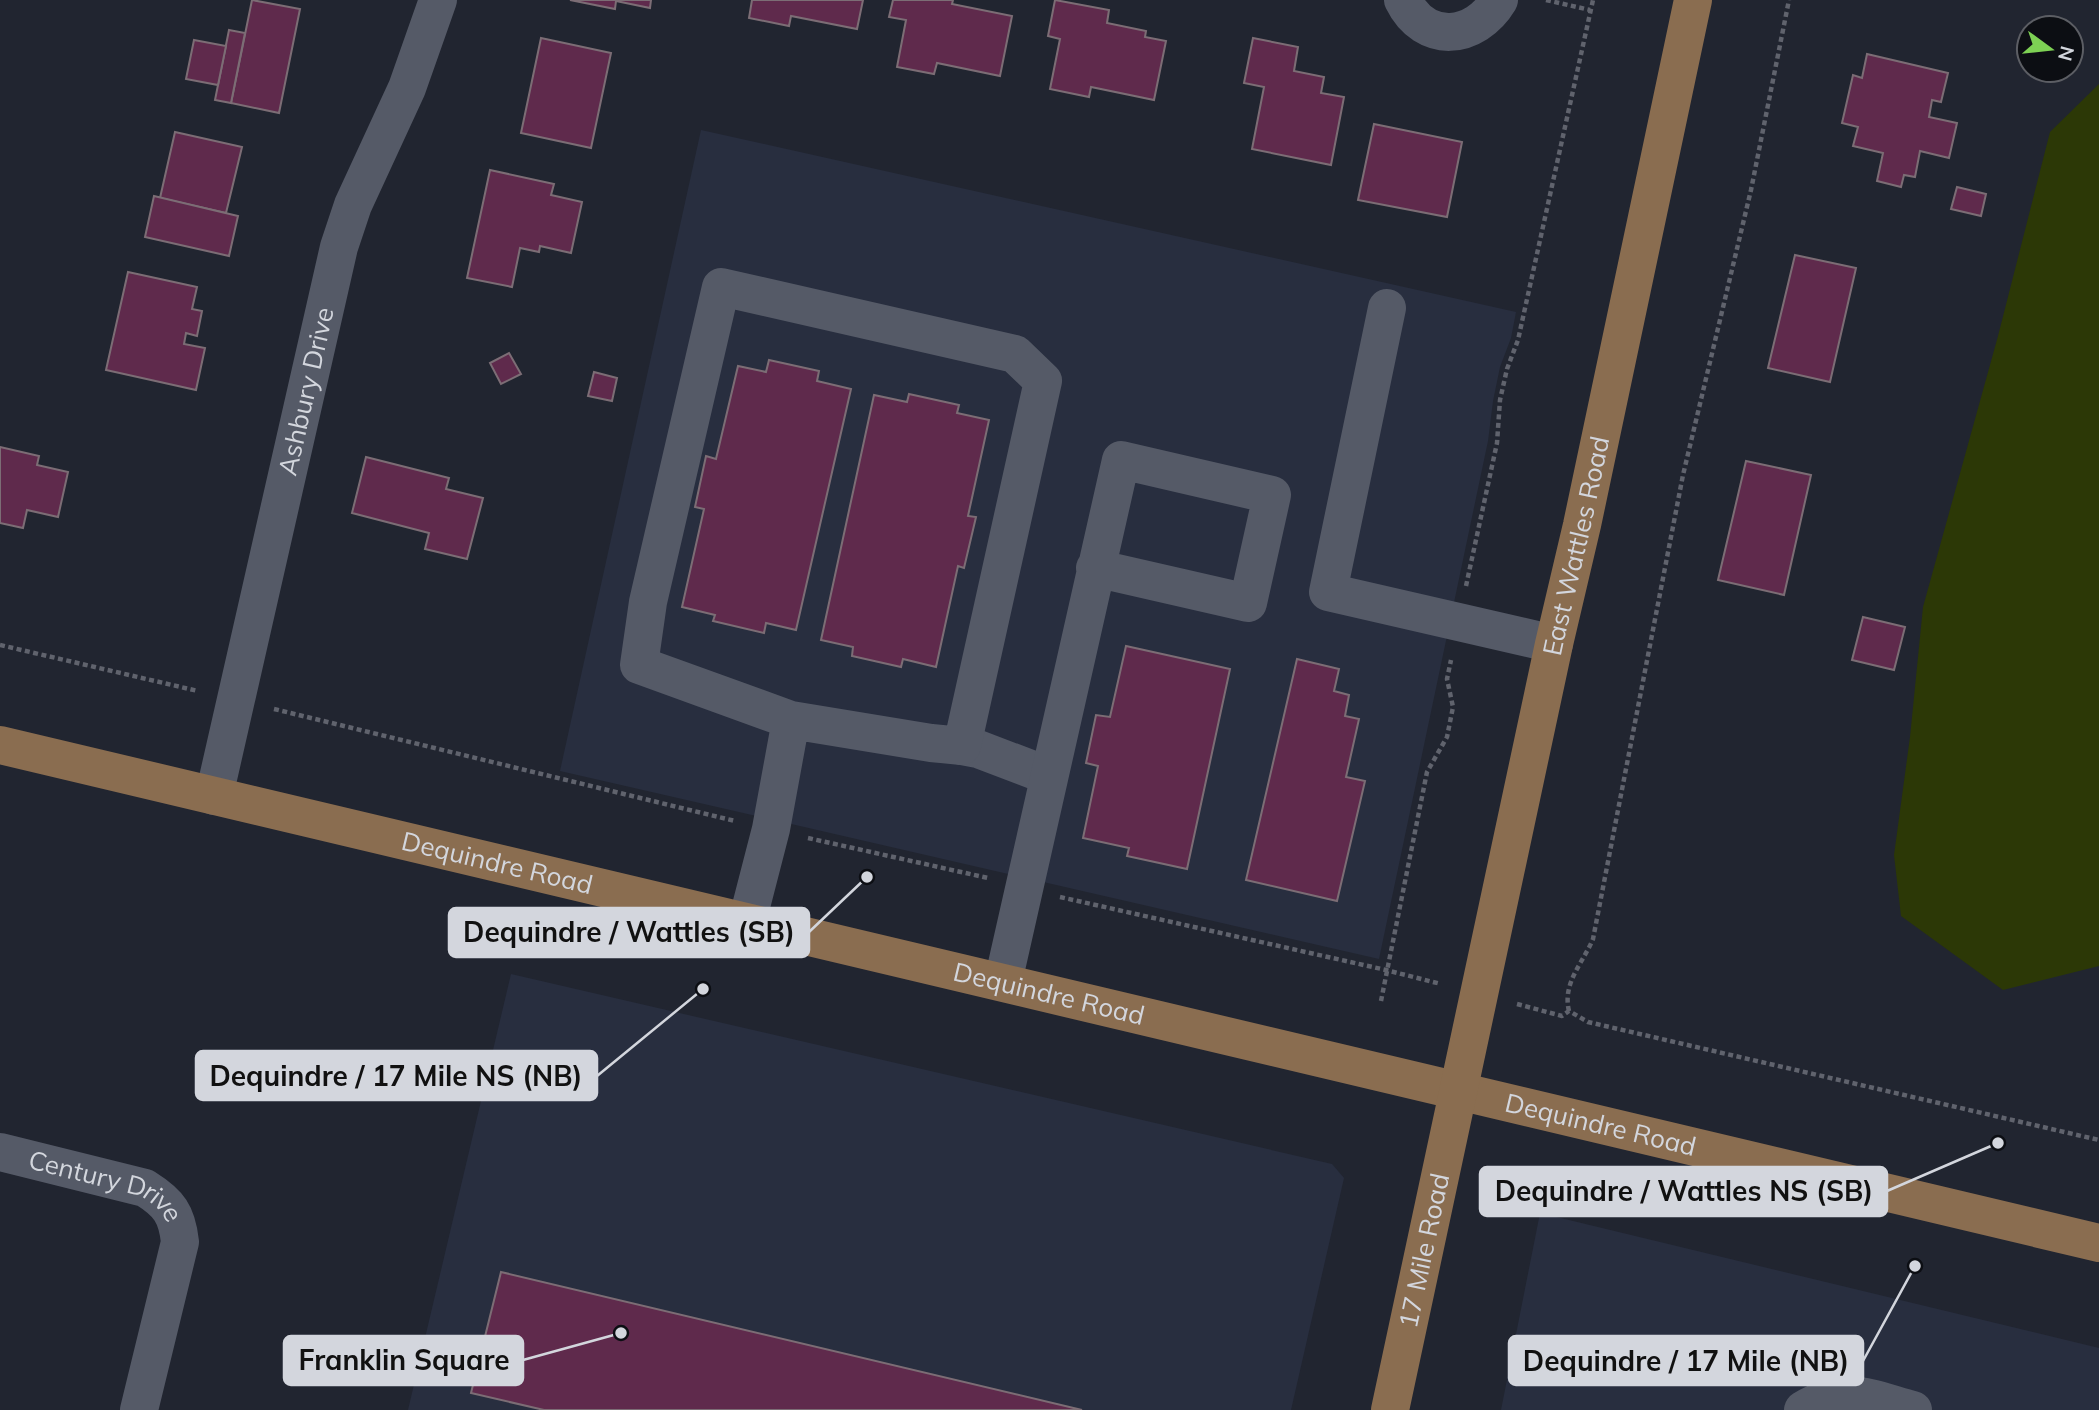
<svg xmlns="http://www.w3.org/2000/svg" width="2099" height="1410" viewBox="0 0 2099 1410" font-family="Mulish,sans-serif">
  <rect width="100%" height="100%" fill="#212530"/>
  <g fill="#282e3f">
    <polygon points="701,130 1516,312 1511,338 1500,367 1493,401 1488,441 1379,959 560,771"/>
    <polygon points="511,974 1332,1164 1344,1178 1291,1410 408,1410"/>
    <polygon points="1540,1213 2099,1348 2099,1410 1501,1410"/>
  </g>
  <polygon fill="#2c3806" points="2099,84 2099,966 2003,990 1901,916 1894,855 1910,737 1923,607 1998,336 2050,132"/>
  <g fill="#5f2a4c" stroke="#7c6d75" stroke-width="2">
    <polygon points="252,0 300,9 279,113 231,103"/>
    <polygon points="570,0 651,0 650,8 616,1 615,9"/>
    <polygon points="752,0 863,0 857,29 791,16 789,26 749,18"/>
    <polygon points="893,0 953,0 952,4 1012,16 1000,76 937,63 934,74 897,67 906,20 889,17"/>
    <polygon points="1055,0 1109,10 1107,23 1146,31 1145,37 1166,41 1154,100 1091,87 1089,97 1050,89 1060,39 1048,36"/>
    <polygon points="229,30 245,33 231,103 215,100"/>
    <polygon points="541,38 611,53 591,148 521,133"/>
    <polygon points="1253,38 1298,47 1294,71 1324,77 1321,93 1344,97 1331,165 1252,149 1264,87 1244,83"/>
    <polygon points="194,40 226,46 218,85 186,79"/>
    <polygon points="1867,54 1948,73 1941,102 1932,100 1929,117 1957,123 1949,158 1920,151 1915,177 1904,175 1901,187 1877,181 1883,153 1853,146 1858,127 1842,123 1853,75 1862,78"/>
    <polygon points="1374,124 1462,142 1447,217 1358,200"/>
    <polygon points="175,132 242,147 226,213 160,198"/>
    <polygon points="490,170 554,184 551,195 582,202 571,253 540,246 539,252 520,248 512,287 467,278"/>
    <polygon points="1957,187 1986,194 1981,216 1951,209"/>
    <polygon points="154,196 238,216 229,256 145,237"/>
    <polygon points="1795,255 1856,268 1830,382 1768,368"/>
    <polygon points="128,272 197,287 192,309 202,311 197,336 186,333 184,344 205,348 196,390 106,370"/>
    <polygon points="509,353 521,374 501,384 490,363"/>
    <polygon points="769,360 819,371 817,381 851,389 796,630 766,623 764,633 713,621 715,615 682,607 704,509 695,507 706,456 716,459 738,366 766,372"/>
    <polygon points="594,372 617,378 612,401 588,396"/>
    <polygon points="909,394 959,405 957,413 989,420 968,516 976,517 964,568 958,566 936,667 903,659 901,667 852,656 853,647 821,640 874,395 907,402"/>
    <polygon points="0,447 39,456 37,465 68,472 58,517 27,510 23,528 0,523"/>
    <polygon points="366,457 449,478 446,489 483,498 467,559 425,549 429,533 352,513"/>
    <polygon points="1746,461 1811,475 1784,595 1718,580"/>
    <polygon points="1863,617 1905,627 1894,670 1852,660"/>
    <polygon points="1126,646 1230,669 1187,869 1127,856 1129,848 1083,838 1098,766 1086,763 1096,715 1110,717"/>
    <polygon points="1297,659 1339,669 1334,691 1349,695 1345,716 1359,719 1346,777 1365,781 1337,901 1246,880"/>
    <polygon points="501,1272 1082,1410 544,1410 471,1393"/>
  </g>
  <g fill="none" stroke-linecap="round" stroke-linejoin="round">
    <g stroke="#60636d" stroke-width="4.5" stroke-dasharray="5 3.5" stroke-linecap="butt">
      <polyline points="1546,0 1590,10"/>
      <polyline points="1466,586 1497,443 1500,400 1507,369 1518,340 1593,0"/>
      <polyline points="0,645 198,691"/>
      <polyline points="274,709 735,821"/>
      <polyline points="808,838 988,878"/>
      <polyline points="1060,897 1386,970 1441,984"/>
      <polyline points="1381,1001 1427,772 1447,737 1453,707 1447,679 1451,660"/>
      <polyline points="1517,1004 1562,1016 1569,1011 1588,1022 2099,1140"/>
      <path d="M1569,1011C1562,983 1583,963 1593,939L1683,475L1751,190L1789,0"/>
    </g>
    <g stroke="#555a67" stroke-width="38">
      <path d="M1403,0C1425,45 1475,40 1499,0"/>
      <polyline points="1387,308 1328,592 1554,644"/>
      <polyline points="962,746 978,749 1049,776"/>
      <path id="s1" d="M214,796L339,247L353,205L407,88L438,0"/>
      <polyline points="747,922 771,829 791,720 639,665 648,602 721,287 1015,354 1043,381 962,746 931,743 791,720"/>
      <polyline points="1003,982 1121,460 1272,495 1248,603 1095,568"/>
      <path id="s2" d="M0,1152L145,1188C169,1203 177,1214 180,1242L139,1410"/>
      <path d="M1803,1410C1845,1384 1869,1398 1913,1410"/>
    </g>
    <g stroke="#8a6d50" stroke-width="38">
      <path id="s3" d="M0,745L2099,1243"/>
      <path id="s4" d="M1390,1410L1554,644L1582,525L1693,0"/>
    </g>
  </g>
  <g text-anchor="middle" stroke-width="5" stroke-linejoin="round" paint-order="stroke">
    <g font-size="26" fill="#d3d6dd" stroke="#0c0e13">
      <text dy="9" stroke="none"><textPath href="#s1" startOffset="415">Ashbury Drive</textPath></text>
      <text dy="9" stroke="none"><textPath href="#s4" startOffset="884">East Wattles Road</textPath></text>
      <text dy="9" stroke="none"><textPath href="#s3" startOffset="511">Dequindre Road</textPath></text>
      <text dy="9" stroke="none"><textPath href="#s3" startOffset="1078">Dequindre Road</textPath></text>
      <text dy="9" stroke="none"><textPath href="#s3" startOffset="1645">Dequindre Road</textPath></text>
      <text dy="9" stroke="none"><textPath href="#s2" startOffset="112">Century Drive</textPath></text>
      <text dy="9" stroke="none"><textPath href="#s4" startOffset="163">17 Mile Road</textPath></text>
    </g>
  </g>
  <path fill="none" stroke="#d3d6dd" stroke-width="2.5" d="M867 877L809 932M703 989L597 1076M1998 1143L1887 1191M621 1333L523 1360M1915 1266L1863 1361"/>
  <g fill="#d3d6dd" stroke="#0c0e13" stroke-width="2.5">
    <circle cx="867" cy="877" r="7"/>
    <circle cx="703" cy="989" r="7"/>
    <circle cx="1998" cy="1143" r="7"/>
    <circle cx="621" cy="1333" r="7"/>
    <circle cx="1915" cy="1266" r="7"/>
  </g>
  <g fill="#d3d6dd" stroke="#d3d6dd" stroke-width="2.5">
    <rect x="449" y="908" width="360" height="49" rx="7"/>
    <rect x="196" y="1051" width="401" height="49" rx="7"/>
    <rect x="1480" y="1167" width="407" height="49" rx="7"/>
    <rect x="284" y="1336" width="239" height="49" rx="7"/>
    <rect x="1509" y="1336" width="354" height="49" rx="7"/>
  </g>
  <g font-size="28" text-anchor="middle" font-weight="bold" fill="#111">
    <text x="629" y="942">Dequindre / Wattles (SB)</text>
    <text x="396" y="1086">Dequindre / 17 Mile NS (NB)</text>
    <text x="1684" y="1201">Dequindre / Wattles NS (SB)</text>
    <text x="404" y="1370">Franklin Square</text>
    <text x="1686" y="1371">Dequindre / 17 Mile (NB)</text>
  </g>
  <g transform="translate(2050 49) rotate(105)"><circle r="33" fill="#0c0e13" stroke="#5c5e64" stroke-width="2"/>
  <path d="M0-5L12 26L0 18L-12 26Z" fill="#7dd154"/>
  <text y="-10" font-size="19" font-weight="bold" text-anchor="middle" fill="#d3d6dd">N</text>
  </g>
</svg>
